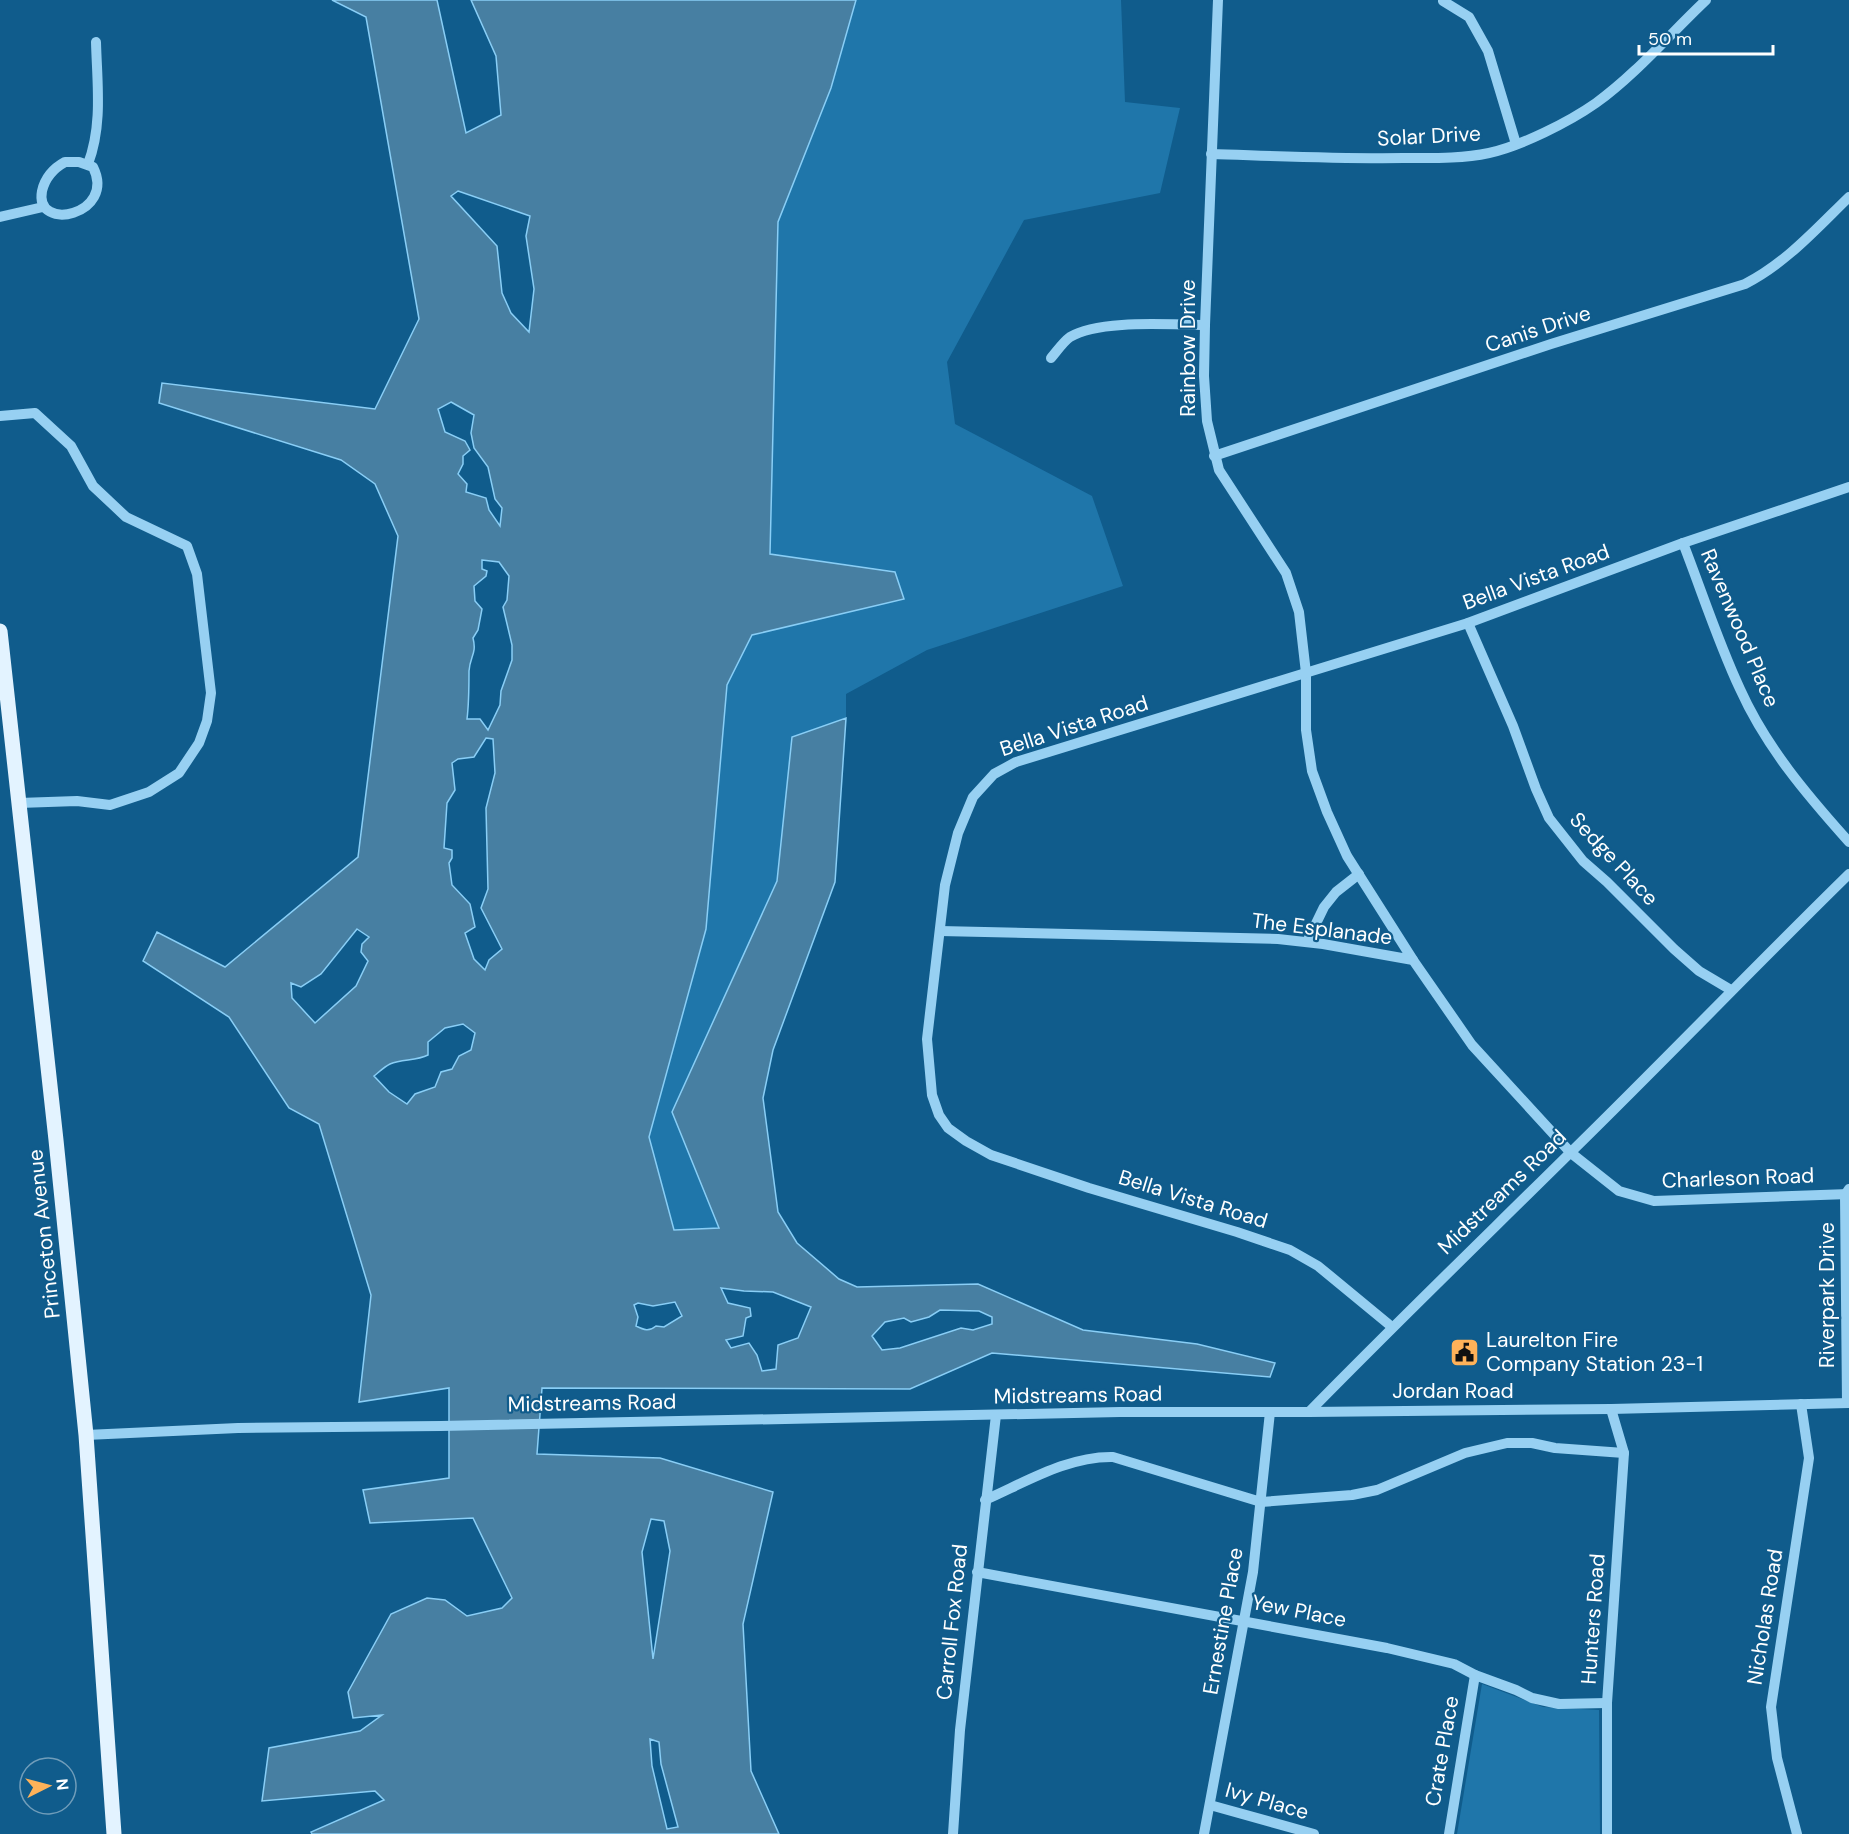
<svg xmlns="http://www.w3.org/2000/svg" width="1849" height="1834" viewBox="0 0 1849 1834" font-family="'DM Sans',sans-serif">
  <rect width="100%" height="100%" fill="#105c8c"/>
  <g fill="#1f76aa">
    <polygon points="856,0 1121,0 1125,102 1180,108 1160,193 1024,220 947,362 955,424 1092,496 1123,586 927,650 846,694 846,718 792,737 777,881 672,1112 719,1228 674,1230 649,1137 706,929 727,685 752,635 903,599 895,571 770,554 778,222 831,88"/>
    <polygon points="1482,1684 1543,1707 1599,1710 1600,1834 1457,1834"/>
  </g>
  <path fill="#477fa2" stroke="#89cef6" stroke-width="1.5" fill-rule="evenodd" d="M332,0H437L466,133L501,115L496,56L471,0H856L831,88L778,222L770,554L895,572L904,599L752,635L727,685L706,929L649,1137L674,1230L719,1228L672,1112L777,881L792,737L846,718L835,882L773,1050L763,1098L778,1212L797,1243L839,1279L857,1287L978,1284L1083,1330L1197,1344L1275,1363L1270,1377L992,1353L910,1389L542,1388L537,1454L660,1458L773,1492L743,1624L751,1771L779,1834H312L311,1832L384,1800L375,1791L262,1801L269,1748L360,1731L382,1715L353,1718L348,1692L391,1614L427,1598L445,1600L467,1616L502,1608L512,1598L473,1518L370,1523L363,1490L449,1478V1388L359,1402L371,1295L319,1124L289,1108L229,1017L143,961L157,932L225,967L358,857L398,536L375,484L341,460L159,403L162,383L375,409L419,319L366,17ZM458,191L530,216L526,236L534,289L529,332L511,313L502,293L497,246L451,196ZM451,402L474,415L471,433L474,448L488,467L495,499L502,508L500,526L489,510L486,498L466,492L467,484L458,474L463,464V456L470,450L465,441L445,432L438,409ZM482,560L499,562L509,576L507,600L503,607L512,645V660L501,691L500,705L488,730L480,719H467C469,703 469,687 469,671C470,656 477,654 473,638L478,630L482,609L475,601L474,586L486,576L487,571L482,569ZM486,738L493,739L495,773L486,808L488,889L481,908L502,949L489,960L485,970L474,959L465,933L475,927L470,904L452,885L449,863L452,858V850L444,848L447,803L455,790L452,763L458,759L474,757ZM357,929L369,937L362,944L361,952L368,961L356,986L315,1023L292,998L291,983L301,987L321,974ZM463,1024L475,1033L471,1050L459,1056L452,1069L441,1072L435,1087L415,1094L407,1104L389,1092L374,1076C379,1072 384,1067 390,1064C403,1059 416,1061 428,1055V1042L445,1028ZM721,1288L744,1291L773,1292L811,1307L798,1338L778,1345L776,1369L762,1371L757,1355L749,1343L731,1348L726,1340L743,1336L746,1318L751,1316L750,1308L728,1303ZM675,1302L682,1316L664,1327L656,1326C649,1332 644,1330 636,1326L638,1317L634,1305L638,1303L653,1306ZM940,1310L979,1311L992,1317V1324L973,1330L961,1328L900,1348L882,1350L872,1336L885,1322L904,1318L911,1322L929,1317ZM651,1519L664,1521L670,1551L653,1659L642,1552ZM650,1739L659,1742L661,1764L678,1827L667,1829L652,1766Z"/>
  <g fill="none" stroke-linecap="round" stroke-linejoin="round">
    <g stroke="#97d0f2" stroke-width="10">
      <polyline points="1218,0 1205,325 1204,376 1207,421 1219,470 1286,573 1299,612 1306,673 1306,730 1312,771 1327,812 1347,856 1413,960"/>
      <polyline points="1443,1 1469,17 1488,51 1516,144"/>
      <path d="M1211,154C1275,156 1339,159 1403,158C1431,158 1461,159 1489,153C1521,146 1569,122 1596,103C1636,74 1670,34 1706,0"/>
      <path d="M65,162H79L93,167C117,215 34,233 42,191C45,178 54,168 65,162Z"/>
      <path d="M88,164C103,125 97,82 96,42"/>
      <polyline points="0,217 43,207"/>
      <path d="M1051,358C1057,351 1063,342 1070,337C1099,319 1171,325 1205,325"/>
      <polyline points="0,416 35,413 71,446 93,486 126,517 187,546 197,574 211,693 207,721 199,743 179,773 149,792 110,805 77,801 19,803"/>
      <path d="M1214,456L1551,344L1745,284C1786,263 1816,229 1849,197"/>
      <path d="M1683,543C1702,592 1718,642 1740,689C1766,747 1807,795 1849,842"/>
      <polyline points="1468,623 1513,726 1536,789 1549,818 1583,861 1607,882 1674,949 1699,971 1731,990"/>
      <polyline points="940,931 1278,939 1323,944 1413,960 1472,1045 1571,1153 1619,1191 1654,1201 1849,1194"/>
      <polyline points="1307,942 1324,907 1336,892 1359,874"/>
      <polyline points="1392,1327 1318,1266 1290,1250 1237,1232 1089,1188 991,1155 966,1141 948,1128 939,1115 932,1095 927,1039 945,885 958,833 973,797 994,774 1016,762 1468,623 1683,543 1849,487"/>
      <polyline points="1847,1403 1845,1195 1849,1189"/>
      <polyline points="1309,1412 1611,1409 1849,1403"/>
      <path d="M86,1435L238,1428L441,1426L1120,1412H1309C1395,1324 1483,1239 1570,1153C1664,1061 1755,966 1849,874"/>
      <path d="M985,1500C1026,1482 1068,1456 1113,1457L1261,1502L1352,1495L1377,1490L1465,1453L1507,1443H1532L1555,1448L1624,1453"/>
      <polyline points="977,1572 1387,1648 1454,1664 1475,1675 1516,1690 1532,1698 1559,1704 1607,1703"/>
      <polyline points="1210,1805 1314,1834"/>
      <polyline points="953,1834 960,1730 996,1415"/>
      <polyline points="1204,1834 1253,1572 1270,1412"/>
      <polyline points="1449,1834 1475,1675"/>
      <polyline points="1607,1834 1607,1703 1624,1453 1611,1409"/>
      <polyline points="1797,1834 1777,1758 1771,1707 1809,1458 1801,1404"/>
    </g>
    <polyline stroke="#e3f3ff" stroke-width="15" points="0,631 56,1140 86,1435 114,1834"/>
  </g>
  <defs>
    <symbol id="civic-square" viewBox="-11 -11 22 22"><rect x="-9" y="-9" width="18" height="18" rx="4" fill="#ffb259" stroke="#105c8c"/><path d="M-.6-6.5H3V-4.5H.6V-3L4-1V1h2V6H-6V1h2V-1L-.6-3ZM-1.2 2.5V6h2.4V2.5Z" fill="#111"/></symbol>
  </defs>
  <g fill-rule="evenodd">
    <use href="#civic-square" x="1448" y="1336" width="33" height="33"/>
  </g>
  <g text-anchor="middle" stroke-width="4.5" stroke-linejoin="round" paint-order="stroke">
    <g font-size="21" fill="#fff" stroke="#105c8c">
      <text transform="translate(1429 136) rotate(-3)" y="7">Solar Drive</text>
      <text transform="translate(1538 329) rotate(-18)" y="7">Canis Drive</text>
      <text transform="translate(1188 348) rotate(-90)" y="7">Rainbow Drive</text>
      <text transform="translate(1536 577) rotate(-20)" y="7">Bella Vista Road</text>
      <text transform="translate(1740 628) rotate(67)" y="7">Ravenwood Place</text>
      <text transform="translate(1074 726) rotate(-18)" y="7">Bella Vista Road</text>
      <text transform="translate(1614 859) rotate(47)" y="7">Sedge Place</text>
      <text transform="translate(1322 929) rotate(7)" y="7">The Esplanade</text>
      <text transform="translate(1738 1178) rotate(-2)" y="7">Charleson Road</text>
      <text transform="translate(1502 1192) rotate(-44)" y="7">Midstreams Road</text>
      <text transform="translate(1193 1199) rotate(17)" y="7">Bella Vista Road</text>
      <text transform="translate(44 1234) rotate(-96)" y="7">Princeton Avenue</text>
      <text transform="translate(1827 1295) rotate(-90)" y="7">Riverpark Drive</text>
      <text x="1453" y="1398">Jordan Road</text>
      <text transform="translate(1078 1395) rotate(-1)" y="7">Midstreams Road</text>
      <text transform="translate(592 1403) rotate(-1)" y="7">Midstreams Road</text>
      <text transform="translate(1299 1611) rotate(11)" y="7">Yew Place</text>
      <text transform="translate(1765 1617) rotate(-81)" y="7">Nicholas Road</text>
      <text transform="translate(1593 1619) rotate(-86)" y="7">Hunters Road</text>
      <text transform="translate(1223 1621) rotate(-80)" y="7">Ernestine Place</text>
      <text transform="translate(952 1622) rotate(-84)" y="7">Carroll Fox Road</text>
      <text transform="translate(1442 1751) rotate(-80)" y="7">Crate Place</text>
      <text transform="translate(1267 1801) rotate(16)" y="7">Ivy Place</text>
    </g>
    <g font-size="21" fill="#fff" stroke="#105c8c" text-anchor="start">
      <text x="1486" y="1347">Laurelton Fire<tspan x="1486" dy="24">Company Station 23-1</tspan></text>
    </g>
  </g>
  <g transform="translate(48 1786) rotate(84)"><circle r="28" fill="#105c8c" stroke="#709dba" stroke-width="1.5"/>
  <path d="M0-4.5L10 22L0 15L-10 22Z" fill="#ffb259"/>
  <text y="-9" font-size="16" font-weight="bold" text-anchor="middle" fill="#ffffff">N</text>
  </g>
  <path d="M1639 45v9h134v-9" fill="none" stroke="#ffffff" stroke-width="3"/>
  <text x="1648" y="45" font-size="18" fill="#ffffff" stroke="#105c8c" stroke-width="4.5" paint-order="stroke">50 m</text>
</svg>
